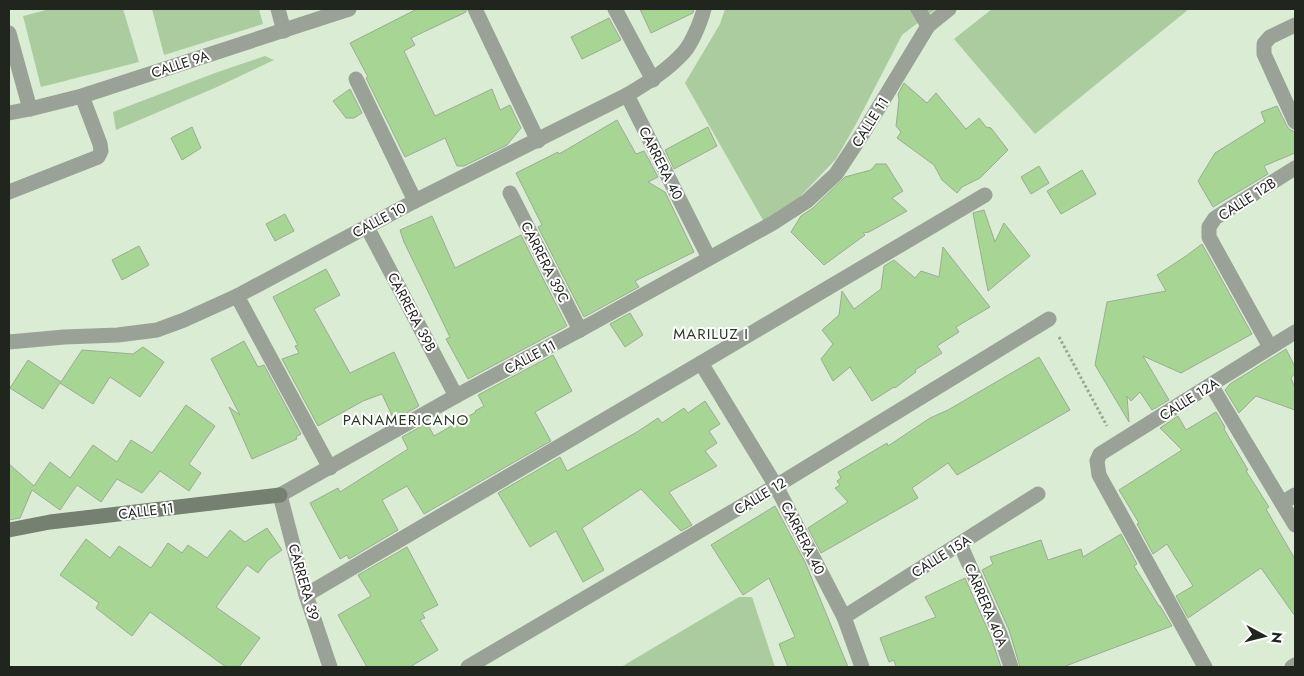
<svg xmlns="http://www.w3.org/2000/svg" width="1304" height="676" viewBox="0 0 1304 676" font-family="Jost,sans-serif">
  <rect width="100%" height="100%" fill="#daecd3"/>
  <g fill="#abcc9e">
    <polygon points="50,9 123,9 139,62 41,87 23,16"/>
    <polygon points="152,9 259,9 263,24 164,55"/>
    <polygon points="725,9 936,9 902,35 856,124 836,159 794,203 764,222 685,83 720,24"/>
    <polygon points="992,9 1189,9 1035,134 954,39"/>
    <polygon points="265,56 274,60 217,87 116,130 113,112 215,73"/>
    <polygon points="739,597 752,597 775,667 621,667"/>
  </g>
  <g fill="#a7d594" stroke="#9bac94">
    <polygon points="417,9 466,9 466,12 411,38 415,45 404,51 435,116 492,89 500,110 510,105 521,128 507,145 464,166 457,166 445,138 405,157 366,78 368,77 350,43"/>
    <polygon points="640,9 694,9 693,13 651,33"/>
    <polygon points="609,18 621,40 582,59 571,37"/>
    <polygon points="904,83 927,103 936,93 966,129 979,118 986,127 991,128 1008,150 980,178 962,187 957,193 942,180 934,165 897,138 901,132 896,126 899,100 898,94"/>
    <polygon points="350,89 362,113 354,118 346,118 333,101"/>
    <polygon points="1277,106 1287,126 1289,129 1295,132 1295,153 1264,166 1268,174 1213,207 1198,181 1215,153 1265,122 1261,112"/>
    <polygon points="617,120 636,154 644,151 648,158 658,177 648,182 665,192 694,252 635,281 639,287 584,317 538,227 542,225 516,173 558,152 559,154"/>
    <polygon points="192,127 201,148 182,160 171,138"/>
    <polygon points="708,127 717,146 674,169 665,150"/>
    <polygon points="876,164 886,164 903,191 892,198 907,211 869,232 863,233 865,235 824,265 791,232 801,216 813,208 845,177 871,170"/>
    <polygon points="1039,166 1049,183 1031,194 1021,177"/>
    <polygon points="1082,170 1096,194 1061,214 1047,191"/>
    <polygon points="984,210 995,242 1004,223 1030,256 988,291 973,213"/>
    <polygon points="285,214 294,231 275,241 266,224"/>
    <polygon points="432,216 455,268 521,235 567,326 468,379 446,339 450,337 404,242 400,230"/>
    <polygon points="1202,244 1252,334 1181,373 1143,356 1169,400 1152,410 1140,392 1131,401 1127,396 1129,422 1095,365 1107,302 1166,291 1157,275 1186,256"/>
    <polygon points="139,246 149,265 122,280 112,260"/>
    <polygon points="943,247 990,307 956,327 959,332 937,346 942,353 915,370 916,372 895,388 894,387 872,401 850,367 833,381 821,359 833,344 822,330 839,315 842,291 854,309 881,289 884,266 894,260 915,278 921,271 939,277"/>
    <polygon points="326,269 340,295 314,309 350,373 394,352 419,406 394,420 382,394 363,401 318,426 282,359 299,353 295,346 298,345 273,297"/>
    <polygon points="630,313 643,335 625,347 610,324"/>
    <polygon points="244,341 258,367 264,365 301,434 296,437 297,439 252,459 229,407 240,415 211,359"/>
    <polygon points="143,347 164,362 140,397 110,377 93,404 60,383 43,409 10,388 28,360 61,382 82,350 133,354"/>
    <polygon points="1286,349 1295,367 1295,373 1291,378 1295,388 1295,410 1256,396 1239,413 1225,390 1230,384"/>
    <polygon points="553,355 572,391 535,412 551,441 424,514 407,486 382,500 398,530 349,559 347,555 340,559 310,503 338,488 340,492 408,449 402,437 427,423 434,436 476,412 475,411 484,406 478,395"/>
    <polygon points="1039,357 1070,410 957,475 948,463 912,488 918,498 821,553 808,528 848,502 835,488 840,485 837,481 841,478 838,472 887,443 888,446 930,418 948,410"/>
    <polygon points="705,401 720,424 709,431 717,443 705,451 717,466 669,492 692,525 681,531 641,489 582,528 604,570 583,582 556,531 530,547 498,493 560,457 567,471 637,432 658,418 662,423 684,408 688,413"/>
    <polygon points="186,405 215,426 189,464 201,473 189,491 160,471 142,493 117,479 101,502 77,485 60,510 32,490 20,518 9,520 9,464 34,486 50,462 70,478 93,445 117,462 131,440 152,453"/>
    <polygon points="1216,412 1225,427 1224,429 1248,470 1246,471 1269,507 1266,509 1295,559 1295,616 1261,568 1188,618 1176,596 1193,586 1167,544 1153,554 1137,524 1139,523 1119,490 1182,450 1160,428 1178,416 1186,430"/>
    <polygon points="775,506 805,562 848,667 788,667 779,644 795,637 769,578 743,595 711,545"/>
    <polygon points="267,528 282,550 268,560 258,573 247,565 216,607 260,638 239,667 226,667 150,612 132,636 96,608 99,603 60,575 86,539 110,558 119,546 151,568 168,543 182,553 188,545 207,558 230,530 245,542"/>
    <polygon points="1121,534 1137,564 1134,566 1159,606 1160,606 1172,626 1063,667 1020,667 1009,630 982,570 993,564 990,557 1041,540 1048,560 1081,549 1083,557"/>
    <polygon points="407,547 438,605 422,613 425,618 420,620 438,650 410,667 367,667 338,615 371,596 358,575"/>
    <polygon points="965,578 991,637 1001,667 896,667 894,660 889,662 880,638 936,617 925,597"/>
  </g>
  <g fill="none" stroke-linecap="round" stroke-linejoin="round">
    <polyline stroke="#99a793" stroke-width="3" stroke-dasharray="2.5 2.5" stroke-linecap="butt" points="1059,337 1107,426"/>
    <g stroke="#9aa197" stroke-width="15">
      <polyline points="278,9 284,31"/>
      <polyline points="475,9 538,141"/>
      <polyline points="615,9 653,80"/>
      <polyline points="918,9 928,26"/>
      <polyline points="1295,25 1270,37 1264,44 1264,54 1295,122"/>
      <polyline points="9,33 30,109"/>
      <polyline points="356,79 415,201"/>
      <polyline points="627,95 709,258"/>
      <polyline points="9,113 30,109 82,96 349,9"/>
      <polyline points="9,192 98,157 101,151 100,144 82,96"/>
      <polyline points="510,193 580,330"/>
      <polyline points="367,227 456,396"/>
      <polyline points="237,296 330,468"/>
      <path d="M9,342L64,337L118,335L157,330L184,320L237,296L415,201L627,95C647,83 668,70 684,52C692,43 701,21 704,9"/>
      <polyline points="1270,347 1209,237 1209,227 1215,218 1295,168"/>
      <polyline points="701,363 776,486 844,617 862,667"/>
      <polyline points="1211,385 1295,525"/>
      <polyline points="1282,503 1295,495"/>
      <polyline points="960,544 1000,634 1011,667"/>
      <polyline points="306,595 701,363 985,195"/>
      <polyline points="844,617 1038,494"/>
      <polyline points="330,667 306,595 280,495 456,396 580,330 773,223 807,201 836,174 865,130 928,26 949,9"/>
      <polyline points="468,667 776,486 1049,319"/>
      <polyline points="1205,667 1099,475 1097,461 1100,454 1295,332"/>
      <polyline points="1292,667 1295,665"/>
    </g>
    <polyline stroke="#758071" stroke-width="15" points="9,530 50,522 280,495"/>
  </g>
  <g text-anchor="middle" stroke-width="4" stroke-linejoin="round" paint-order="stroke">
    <g font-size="14" fill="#20261d" stroke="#fff">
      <text transform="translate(180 64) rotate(-18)" y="5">CALLE 9A</text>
      <text transform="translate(870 122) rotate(-58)" y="5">CALLE 11</text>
      <text transform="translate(661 163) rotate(63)" y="5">CARRERA 40</text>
      <text transform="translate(1247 199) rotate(-33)" y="5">CALLE 12B</text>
      <text transform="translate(379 220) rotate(-28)" y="5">CALLE 10</text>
      <text transform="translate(545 262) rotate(63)" y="5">CARRERA 39C</text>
      <text transform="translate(412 312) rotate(62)" y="5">CARRERA 39B</text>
      <text transform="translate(530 357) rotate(-28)" y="5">CALLE 11</text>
      <text transform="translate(1189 399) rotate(-32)" y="5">CALLE 12A</text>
      <text transform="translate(760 496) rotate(-31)" y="5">CALLE 12</text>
      <text transform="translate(146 511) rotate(-7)" y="5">CALLE 11</text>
      <text transform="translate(803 538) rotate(63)" y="5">CARRERA 40</text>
      <text transform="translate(941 556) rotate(-32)" y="5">CALLE 15A</text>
      <text transform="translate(304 582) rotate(74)" y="5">CARRERA 39</text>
      <text transform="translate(986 605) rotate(67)" y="5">CARRERA 40A</text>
    </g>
    <g font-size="15" letter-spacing="1" fill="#2b3925" stroke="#fff">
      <text x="711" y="339">MARILUZ I</text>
      <text x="406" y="425">PANAMERICANO</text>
    </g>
  </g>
  <rect width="1304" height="676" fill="none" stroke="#20261d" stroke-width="20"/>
  <g transform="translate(1264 636) rotate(97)" stroke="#ffffff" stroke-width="4" paint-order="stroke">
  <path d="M0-4L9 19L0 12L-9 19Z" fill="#20261d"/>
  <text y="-8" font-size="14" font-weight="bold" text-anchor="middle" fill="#20261d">N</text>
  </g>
</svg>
